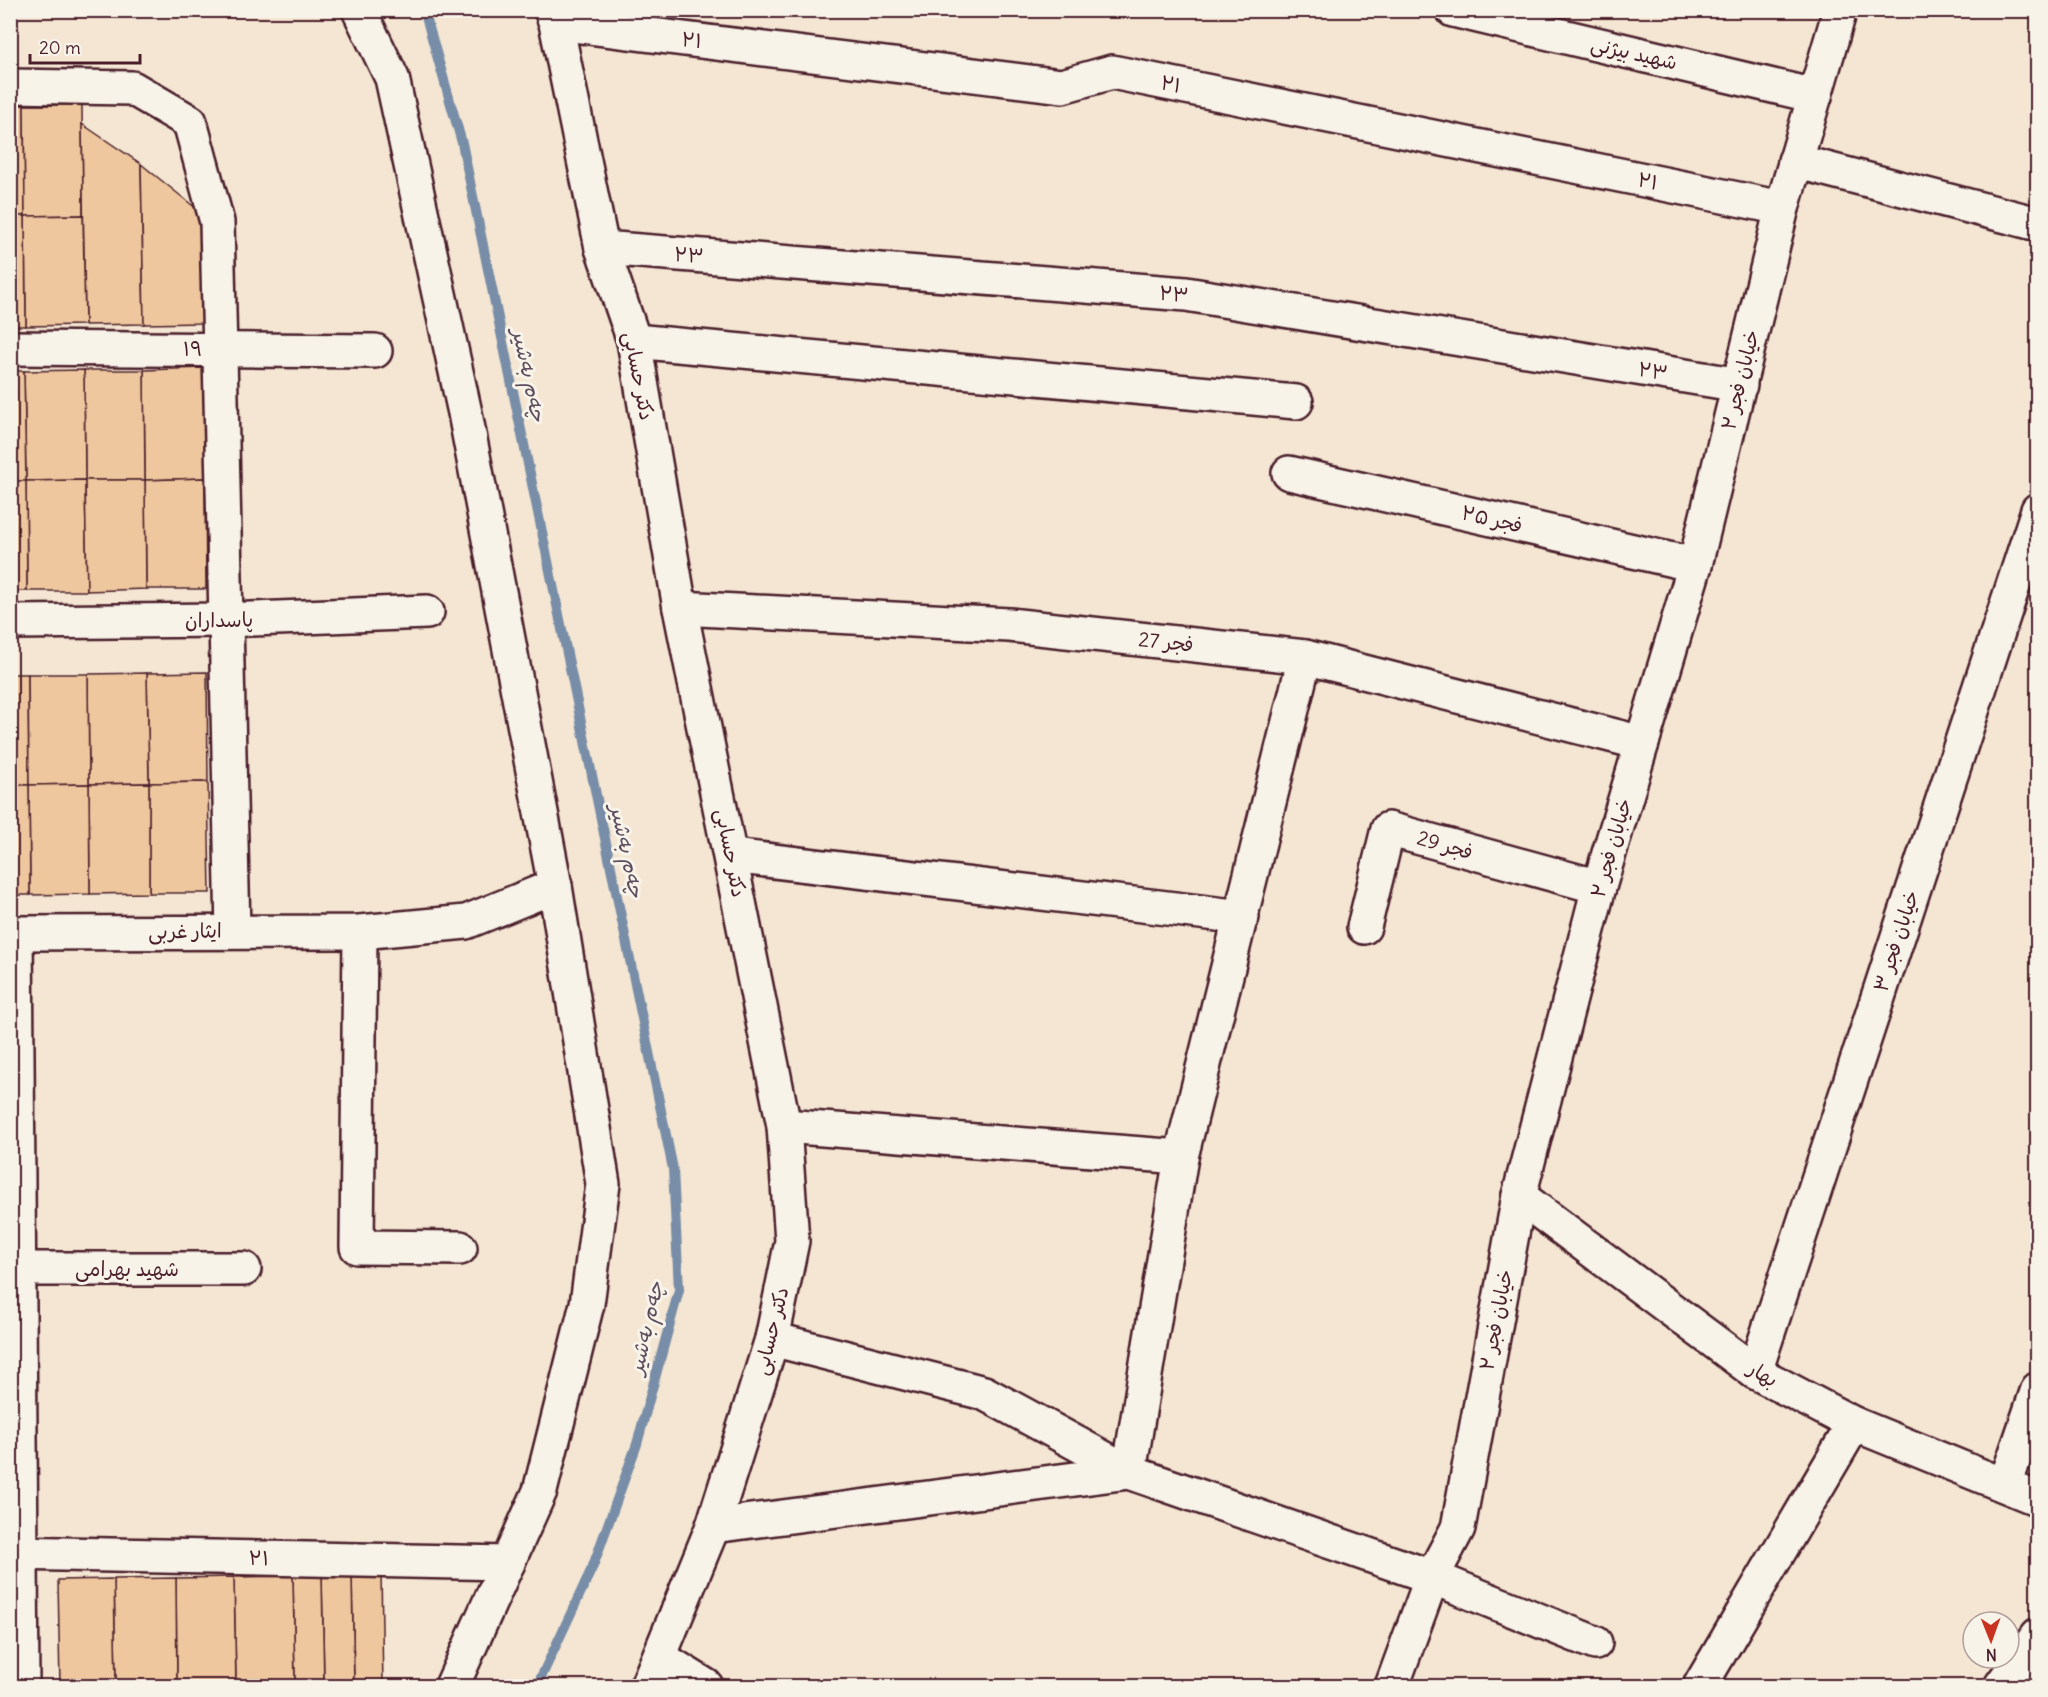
<svg xmlns="http://www.w3.org/2000/svg" width="2048" height="1697" viewBox="0 0 2048 1697" font-family="Delius,'Playpen Sans Arabic',sans-serif">
  <rect width="100%" height="100%" fill="#f4e6d2"/>
  <filter id="ink" filterUnits="userSpaceOnUse"><feTurbulence type="fractalNoise" baseFrequency=".0167" numOctaves="2"/><feDisplacementMap in="SourceGraphic" scale="12" xChannelSelector="R" yChannelSelector="G"/><feConvolveMatrix kernelMatrix="1 2 1 2 8 2 1 2 1" color-interpolation-filters="sRGB"/></filter>
  <g filter="url(#ink)">
    <g fill="none" stroke-linecap="round" stroke-linejoin="round">
      <polyline stroke="#788da7" stroke-width="10" points="424,10 462,143 673,1169 679,1290 637,1444 593,1566 537,1686"/>
    </g>
    <g fill="#eec79e" stroke="#4a1f2b" stroke-width="1.5">
      <polygon points="10,105 24,105 25,216 10,216"/>
      <polygon points="24,105 82,105 83,215 25,216"/>
      <polygon points="82,124 141,164 144,324 85,325"/>
      <polygon points="141,164 202,213 203,323 144,324"/>
      <polygon points="83,215 85,325 26,326 25,216"/>
      <polygon points="10,216 25,216 26,326 10,326"/>
      <polygon points="204,368 205,478 145,480 144,370"/>
      <polygon points="84,370 144,370 145,480 85,480"/>
      <polygon points="84,370 85,480 26,481 24,371"/>
      <polygon points="10,371 24,371 26,481 10,481"/>
      <polygon points="205,478 206,589 146,589 145,480"/>
      <polygon points="85,480 87,591 27,591 26,481"/>
      <polygon points="85,480 145,480 146,589 87,591"/>
      <polygon points="10,481 26,481 27,591 10,591"/>
      <polygon points="207,672 208,782 149,783 147,673"/>
      <polygon points="147,673 149,783 89,784 88,674"/>
      <polygon points="10,674 28,674 29,785 10,785"/>
      <polygon points="28,674 88,674 89,784 29,785"/>
      <polygon points="208,782 210,893 149,893 149,783"/>
      <polygon points="149,783 149,893 90,894 89,784"/>
      <polygon points="89,784 90,894 30,895 29,785"/>
      <polygon points="10,785 29,785 30,895 10,895"/>
      <polygon points="381,1573 383,1686 354,1686 352,1575"/>
      <polygon points="322,1575 352,1575 354,1686 324,1686"/>
      <polygon points="322,1575 324,1686 295,1686 293,1576"/>
      <polygon points="293,1576 295,1686 236,1686 234,1577"/>
      <polygon points="234,1577 236,1686 177,1686 176,1578"/>
      <polygon points="176,1578 177,1686 116,1686 114,1579"/>
      <polygon points="114,1579 116,1686 60,1686 58,1580"/>
    </g>
    <g fill="none" stroke-linecap="round" stroke-linejoin="round">
      <defs>
        <g id="street">
          <polyline points="359,10 392,78 465,413 555,886 603,1184 587,1304 540,1491 452,1686"/>
          <polyline points="551,10 556,23 602,248 634,341 680,608 784,1126 792,1241 772,1339 713,1526 647,1686"/>
          <polyline points="1453,10 1815,96"/>
          <polyline points="556,23 1062,86 1112,72 1782,208"/>
          <polyline points="10,86 132,88 190,122 217,222 233,931"/>
          <polyline points="1795,161 2038,224"/>
          <polyline points="602,248 1186,294 1740,385"/>
          <polyline points="634,341 1296,402"/>
          <polyline points="10,348 375,351"/>
          <polyline points="1289,473 1695,565"/>
          <polyline points="680,608 1009,625 1305,657 1642,743"/>
          <polyline points="10,622 226,620 427,612"/>
          <polyline points="732,856 1242,917"/>
          <polyline points="1364,927 1388,829 1599,887"/>
          <polyline points="360,932 357,1247 460,1248"/>
          <polyline points="10,933 360,932 466,922 555,886"/>
          <polyline points="16,933 22,1686"/>
          <polyline points="784,1126 1181,1157"/>
          <polyline points="10,1269 244,1269"/>
          <polyline points="772,1339 984,1393 1129,1472 1432,1577 1595,1643"/>
          <polyline points="2005,1485 2038,1389"/>
          <polyline points="713,1526 1129,1472 1181,1157 1305,657"/>
          <polyline points="10,1553 508,1563"/>
          <polyline points="661,1658 706,1686"/>
          <polyline points="1700,1686 1854,1424"/>
          <polyline points="2001,1686 2038,1635"/>
        </g>
        <g id="secondary">
          <polyline points="1519,1196 1755,1372 1854,1424 2038,1499"/>
          <polyline points="1755,1372 2038,510"/>
          <polyline points="1392,1686 1432,1577 1458,1528 1519,1196 1599,887 1695,565 1782,208 1840,10"/>
        </g>
      </defs>
      <use href="#street" stroke="#4a1f2b" stroke-width="38"/>
      <use href="#secondary" stroke="#4a1f2b" stroke-width="38"/>
      <use href="#street" stroke="#f7f3e8" stroke-width="33"/>
      <use href="#secondary" stroke="#f7f3e8" stroke-width="33"/>
    </g>
  </g>
  <g text-anchor="middle" stroke-width="6" stroke-linejoin="round" paint-order="stroke">
    <g font-size="20" fill="#4a1f2b" stroke="#f7f3e8">
      <text transform="translate(692 40) rotate(7)" y="7">۲۱</text>
      <text transform="translate(1634 53) rotate(13)" y="7">شهید بیژنی</text>
      <text transform="translate(1171 84) rotate(12)" y="7">۲۱</text>
      <text transform="translate(1648 181) rotate(12)" y="7">۲۱</text>
      <text transform="translate(689 255) rotate(5)" y="7">۲۳</text>
      <text transform="translate(1174 294) rotate(6)" y="7">۲۳</text>
      <text x="193" y="356">۱۹</text>
      <text transform="translate(1653 371) rotate(9)" y="7">۲۳</text>
      <text transform="translate(639 376) rotate(79)" y="7">دکتر حسابی</text>
      <text transform="translate(1740 380) rotate(-76)" y="7">خیابان فجر ۲</text>
      <text transform="translate(1492 519) rotate(13)" y="7">فجر ۲۵</text>
      <text transform="translate(219 620) rotate(-1)" y="7">پاسداران</text>
      <text transform="translate(1166 642) rotate(6)" y="7">فجر 27</text>
      <text transform="translate(1445 845) rotate(16)" y="7">فجر 29</text>
      <text transform="translate(1611 848) rotate(-74)" y="7">خیابان فجر ۲</text>
      <text transform="translate(731 853) rotate(79)" y="7">دکتر حسابی</text>
      <text transform="translate(185 931) rotate(-1)" y="7">ایثار غربی</text>
      <text transform="translate(1896 941) rotate(-72)" y="7">خیابان فجر ۳</text>
      <text x="127" y="1276">شهید بهرامی</text>
      <text transform="translate(1496 1320) rotate(-79)" y="7">خیابان فجر ۲</text>
      <text transform="translate(771 1331) rotate(-76)" y="7">دکتر حسابی</text>
      <text transform="translate(1763 1374) rotate(31)" y="7">بهار</text>
      <text transform="translate(259 1558) rotate(1)" y="7">۲۱</text>
    </g>
    <g font-size="21" font-style="italic" fill="#5d4d5e" stroke="#f7f3e8">
      <text transform="translate(529 375) rotate(78)" y="7">چەم بەشیر</text>
      <text transform="translate(627 851) rotate(78)" y="7">چەم بەشیر</text>
      <text transform="translate(646 1328) rotate(-77)" y="7">چەم بەشیر</text>
    </g>
  </g>
  <rect width="2048" height="1697" fill="none" stroke="#f7f3e8" stroke-width="36"/>
  <rect x="18" y="18" width="2012" height="1661" fill="none" stroke="#4a1f2b" stroke-width="2" filter="url(#ink)"/>
  <g transform="translate(1991 1640) rotate(179)"><circle r="28" fill="#f7f3e8" stroke="#b29e9c" stroke-width="1.5"/>
  <path d="M0-4.5L10 22L0 15L-10 22Z" fill="#c8321e"/>
  <text y="-9" font-size="16" font-weight="bold" text-anchor="middle" fill="#4a1f2b">N</text>
  </g>
  <path d="M30 54v9h110v-9" fill="none" stroke="#4a1f2b" stroke-width="3"/>
  <text x="39" y="54" font-size="18" fill="#4a1f2b" stroke="#f7f3e8" stroke-width="4.5" paint-order="stroke">20 m</text>
</svg>
